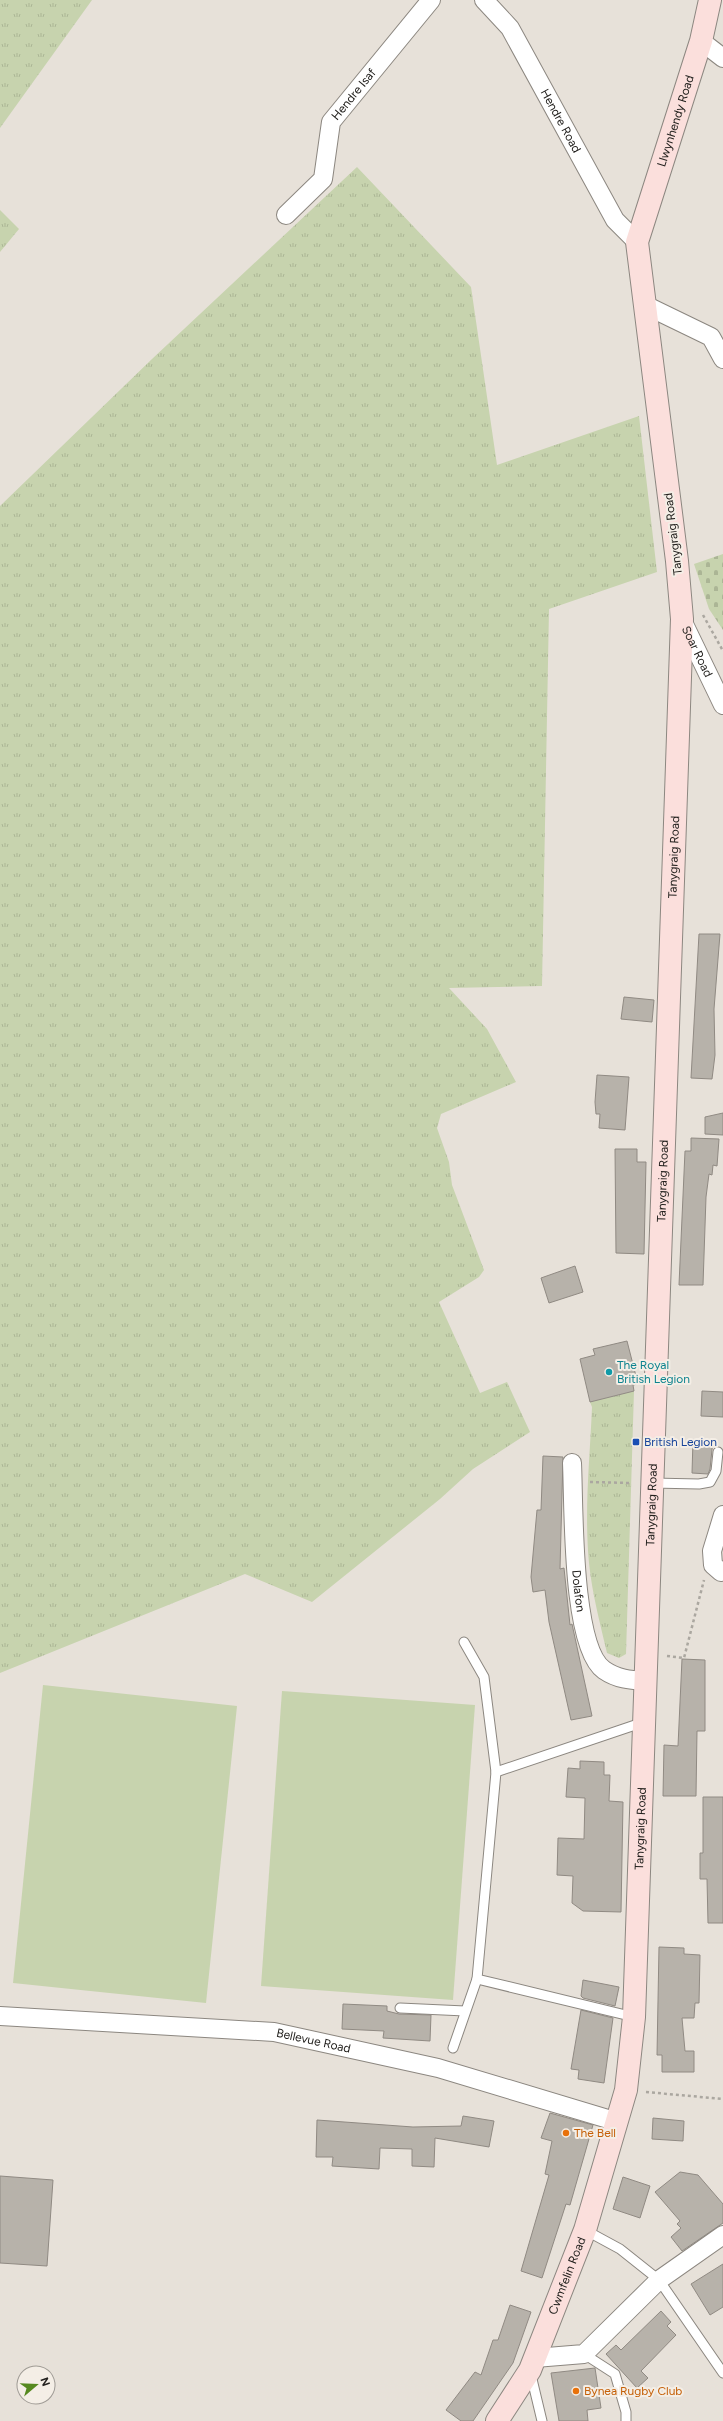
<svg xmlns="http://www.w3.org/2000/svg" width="723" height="2421" viewBox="0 0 723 2421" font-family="Figtree,sans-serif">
  <defs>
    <pattern id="grass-tufts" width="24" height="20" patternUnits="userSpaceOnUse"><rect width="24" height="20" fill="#c7d3ae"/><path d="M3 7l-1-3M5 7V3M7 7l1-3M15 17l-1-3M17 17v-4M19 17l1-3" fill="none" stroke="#abb595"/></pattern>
    <pattern id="cemetery-stones" width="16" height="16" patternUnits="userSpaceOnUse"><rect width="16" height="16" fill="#c7d3ae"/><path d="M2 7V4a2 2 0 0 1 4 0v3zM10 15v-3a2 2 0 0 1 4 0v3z" fill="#abb595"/></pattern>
  </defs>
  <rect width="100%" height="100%" fill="#e7e1d9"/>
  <g fill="url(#grass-tufts)">
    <polygon points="0,0 92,0 0,128"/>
    <polygon points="357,167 471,287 497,465 639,416 657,572 549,609 542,986 449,988 487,1029 516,1082 441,1114 437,1128 449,1162 452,1185 484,1270 479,1277 439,1302 480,1393 507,1382 530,1432 473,1469 440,1499 312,1602 245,1574 0,1673 0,506 152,359"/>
    <polygon points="0,210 19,229 0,252"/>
    <path d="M634,1391L626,1654L619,1658L607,1653C600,1623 592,1593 589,1563C584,1511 590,1458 592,1407L590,1402Z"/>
  </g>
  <polygon fill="url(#cemetery-stones)" points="723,554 723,630 709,609 694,564"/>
  <g fill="#c7d3ae">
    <polygon points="43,1685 237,1706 206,2003 13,1983"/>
    <polygon points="282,1691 475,1705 453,2000 261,1986"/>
  </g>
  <g fill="#b7b2aa" stroke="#908a83">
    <polygon points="699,934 720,934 714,1009 715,1055 712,1079 691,1078"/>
    <polygon points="624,997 654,1000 652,1022 621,1019"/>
    <polygon points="597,1075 629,1077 625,1130 599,1128 600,1114 596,1114 595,1102"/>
    <polygon points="723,1113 723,1135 705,1134 705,1117"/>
    <polygon points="691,1138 719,1139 717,1166 713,1165 712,1175 709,1174 706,1197 703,1285 679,1285 685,1151 691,1151"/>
    <polygon points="615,1149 637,1149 637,1162 646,1162 644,1254 616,1253"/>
    <polygon points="575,1266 583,1292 549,1303 541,1278"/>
    <polygon points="627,1341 638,1384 633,1385 634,1391 590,1402 580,1359 595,1355 593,1349"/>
    <polygon points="702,1391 723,1392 723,1417 701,1416"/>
    <polygon points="693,1440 713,1440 710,1469 708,1474 692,1473"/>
    <polygon points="543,1456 563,1457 560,1569 564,1568 570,1625 572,1624 592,1716 571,1720 549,1622 545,1590 533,1592 531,1577 537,1510 541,1510"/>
    <polygon points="682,1659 705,1660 705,1731 697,1731 696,1796 663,1796 664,1745 678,1746"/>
    <polygon points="580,1761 604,1762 604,1775 610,1775 609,1801 623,1802 621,1912 583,1911 572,1903 573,1876 557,1875 558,1838 584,1839 585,1798 566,1797 568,1768 580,1769"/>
    <polygon points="703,1797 723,1797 723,1923 708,1923 707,1879 700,1879 700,1853 703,1853"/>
    <polygon points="659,1947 684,1948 684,1954 700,1955 699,2003 695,2003 694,2018 682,2018 685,2051 694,2051 694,2072 662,2072 662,2055 657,2055"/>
    <polygon points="583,1980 619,1987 615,2006 583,1998 581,1996"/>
    <polygon points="343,2004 387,2006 387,2011 399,2014 431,2015 430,2041 383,2038 384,2031 342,2029"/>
    <polygon points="581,2010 613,2018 604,2083 578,2079 579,2070 571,2069"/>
    <polygon points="550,2113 593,2125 570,2205 566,2204 542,2278 521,2271 549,2175 545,2174 552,2141 541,2138"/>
    <polygon points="463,2116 494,2121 489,2147 435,2138 434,2167 412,2166 412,2149 380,2148 379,2169 332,2166 333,2157 316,2157 317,2120 413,2127 461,2126"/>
    <polygon points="653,2118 684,2121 683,2141 652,2139"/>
    <polygon points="680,2172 698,2175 723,2204 723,2223 682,2251 671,2237 681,2228 677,2224 680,2221 655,2192"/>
    <polygon points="0,2176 53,2180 47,2266 0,2263"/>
    <polygon points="623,2177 650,2186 640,2218 613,2209"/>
    <polygon points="723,2264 723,2307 710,2315 691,2284"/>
    <polygon points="510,2305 531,2312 513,2363 473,2421 461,2421 446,2410 475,2372 481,2375 493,2340 498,2340"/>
    <polygon points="661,2311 671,2322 667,2326 676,2335 641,2371 648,2378 637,2388 606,2354 616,2345 621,2350"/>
    <polygon points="595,2368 601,2408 587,2410 588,2421 559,2421 551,2373"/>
  </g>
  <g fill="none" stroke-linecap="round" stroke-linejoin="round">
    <defs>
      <g id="lane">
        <polyline points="652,1483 699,1484 710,1482 716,1471 718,1452"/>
        <polyline points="464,1642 484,1677 496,1772 477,1979 634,2017"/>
        <polyline points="496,1772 644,1722"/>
        <polyline points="400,2008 465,2011"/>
        <polyline points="453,2048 477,1979"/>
        <polyline points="585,2230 620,2249 659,2280 723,2373"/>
        <polyline points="584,2354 615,2374 626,2412 626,2421"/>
        <polyline points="531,2375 542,2421"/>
      </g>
      <g id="street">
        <path id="s1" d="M484,0L510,28L615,220L637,242"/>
        <polyline points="701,41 723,58"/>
        <path id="s2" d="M286,215L323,179L331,122L431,0"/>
        <polyline points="645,305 711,337 723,359"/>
        <path id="s3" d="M682,620L723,705"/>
        <path id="s4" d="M572,1463C574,1503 571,1647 604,1670C617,1679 630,1680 645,1681"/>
        <polyline points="721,1572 713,1565 712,1551 723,1515"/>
        <path id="s5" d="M0,2016L274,2032L438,2068L618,2122"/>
        <polyline points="535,2358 584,2354 659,2280 723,2235"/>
      </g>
      <g id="secondary">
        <path id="s6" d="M497,2421L530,2370L585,2230L626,2090L634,2017L682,619L677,561L637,242L701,41L710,0"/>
      </g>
    </defs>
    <use href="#lane" stroke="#8c8780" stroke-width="11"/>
    <use href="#street" stroke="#8c8780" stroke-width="20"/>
    <use href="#secondary" stroke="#8c8780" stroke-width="24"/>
    <g stroke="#aba7a0" stroke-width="2.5" stroke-dasharray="3 3" stroke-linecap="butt">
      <polyline points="703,615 723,651"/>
      <polyline points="590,1482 631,1483"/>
      <polyline points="667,1656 684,1658 704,1580"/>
      <polyline points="646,2092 723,2099"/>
    </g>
    <use href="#lane" stroke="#fff" stroke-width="9"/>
    <use href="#street" stroke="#fff" stroke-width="18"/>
    <use href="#secondary" stroke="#fbdfdc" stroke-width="22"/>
  </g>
  <circle fill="#0f9aa8" stroke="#f4eee6" stroke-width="1.5" cx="609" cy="1372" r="4"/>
  <rect fill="#1a4fb4" stroke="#f4eee6" stroke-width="1.5" x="632" y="1438" width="8" height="8" rx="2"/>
  <g fill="#e8710a" stroke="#f4eee6" stroke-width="1.5">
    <circle cx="566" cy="2133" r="4"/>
    <circle cx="576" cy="2391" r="4"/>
  </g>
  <g text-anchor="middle" stroke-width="4" stroke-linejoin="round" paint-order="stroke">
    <g font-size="12" fill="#23211e" stroke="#f4eee6">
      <text dy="4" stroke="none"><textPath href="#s2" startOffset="145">Hendre Isaf</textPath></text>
      <text dy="4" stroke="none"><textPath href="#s1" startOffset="144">Hendre Road</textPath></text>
      <text dy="4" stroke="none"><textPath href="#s6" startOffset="2336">Llwynhendy Road</textPath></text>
      <text transform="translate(673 534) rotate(-97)" y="4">Tanygraig Road</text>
      <text dy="4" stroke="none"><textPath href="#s3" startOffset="35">Soar Road</textPath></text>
      <text dy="4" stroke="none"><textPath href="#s6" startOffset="1591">Tanygraig Road</textPath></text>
      <text dy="4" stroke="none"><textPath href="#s6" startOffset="1267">Tanygraig Road</textPath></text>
      <text dy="4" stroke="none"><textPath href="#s6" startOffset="943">Tanygraig Road</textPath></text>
      <text dy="4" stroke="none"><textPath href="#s4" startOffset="128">Dolafon</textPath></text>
      <text dy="4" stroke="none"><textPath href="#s6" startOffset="619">Tanygraig Road</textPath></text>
      <text dy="4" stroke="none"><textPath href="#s5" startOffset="315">Bellevue Road</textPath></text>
      <text dy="4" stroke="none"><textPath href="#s6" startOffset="162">Cwmfelin Road</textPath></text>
    </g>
    <g font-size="12" fill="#0d838f" stroke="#f4eee6" text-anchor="start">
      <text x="617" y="1369">The Royal<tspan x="617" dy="14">British Legion</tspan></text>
    </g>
    <g font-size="12" fill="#164399" stroke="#f4eee6" text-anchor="start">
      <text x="644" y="1446">British Legion</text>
    </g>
    <g font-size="12" fill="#c56008" stroke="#f4eee6" text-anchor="start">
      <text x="574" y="2137">The Bell</text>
      <text x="584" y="2395">Bynea Rugby Club</text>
    </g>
  </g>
  <g transform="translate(36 2385) rotate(71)"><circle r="19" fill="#f4eee6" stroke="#a09c96"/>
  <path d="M0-3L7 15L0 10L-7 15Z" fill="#568920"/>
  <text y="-6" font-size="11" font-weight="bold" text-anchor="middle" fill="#23211e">N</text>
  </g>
</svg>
